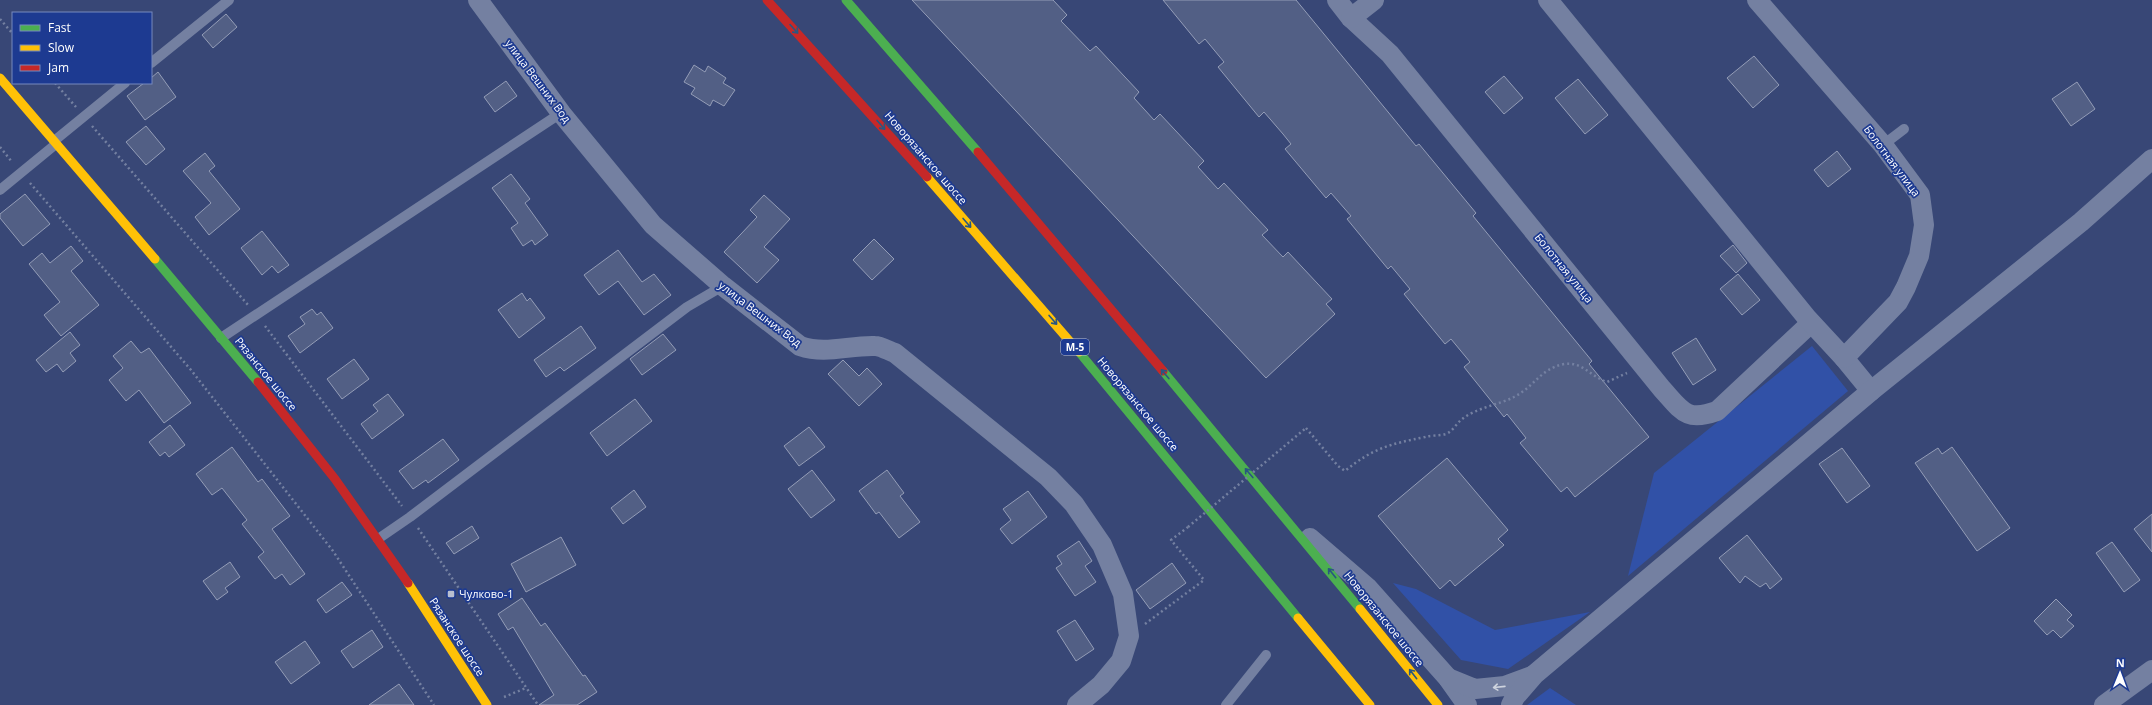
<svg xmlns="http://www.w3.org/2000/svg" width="2152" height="705" viewBox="0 0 2152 705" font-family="'Open Sans',sans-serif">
  <rect width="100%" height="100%" fill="#384776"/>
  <g fill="#3151a7">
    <polygon points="1812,346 1848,391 1628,576 1654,473"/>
    <polygon points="1393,583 1416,589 1495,630 1590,612 1508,669 1461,660"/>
    <polygon points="1550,688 1576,705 1527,705"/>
  </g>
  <g fill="#525f85" stroke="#949db7">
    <polygon points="912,0 1053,0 1067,15 1061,21 1090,51 1096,46 1139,92 1134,98 1154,120 1160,114 1204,161 1198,167 1218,189 1224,183 1268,230 1262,235 1283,257 1288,252 1332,299 1326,304 1335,314 1266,378"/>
    <polygon points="1163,0 1296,0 1416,146 1419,144 1476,213 1473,216 1592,361 1589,364 1649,437 1575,497 1567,487 1561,492 1520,443 1526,438 1507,414 1504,417 1464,367 1470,362 1451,339 1445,344 1404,294 1410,289 1391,266 1388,269 1347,219 1351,216 1331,193 1326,198 1285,149 1291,144 1283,134 1264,112 1259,117 1218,67 1224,62 1205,39 1199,44"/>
    <polygon points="226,14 237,27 213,48 202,35"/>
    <polygon points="1754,56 1779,85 1753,108 1727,78"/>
    <polygon points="694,65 705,72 708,66 726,78 723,83 735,90 724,106 713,100 710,106 691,94 695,88 684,82"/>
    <polygon points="158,72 176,97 145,120 127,96 144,83 151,83 151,78"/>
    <polygon points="1504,76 1523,98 1504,114 1485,92"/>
    <polygon points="1578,79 1608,115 1585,134 1555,98"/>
    <polygon points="506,81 517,96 495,112 484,97"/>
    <polygon points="2077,82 2095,109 2071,126 2052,99"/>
    <polygon points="146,126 165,149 146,165 126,142"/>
    <polygon points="1837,151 1851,169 1828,187 1814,170"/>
    <polygon points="205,153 215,166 209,171 240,209 209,235 195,217 211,203 183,171"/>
    <polygon points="511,174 530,199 525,203 548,235 535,245 532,240 523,246 511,228 518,223 492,188"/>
    <polygon points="25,194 50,224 23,246 0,218 0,214"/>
    <polygon points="764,195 790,219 764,247 779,260 757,283 724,252 757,217 750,210"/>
    <polygon points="262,231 289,265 278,273 272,266 262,275 241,248"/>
    <polygon points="874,239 894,259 872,280 853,260"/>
    <polygon points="1733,245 1747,263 1736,273 1720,256"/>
    <polygon points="71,246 83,261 71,271 99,305 61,336 44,315 60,302 29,264 42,253 50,263"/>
    <polygon points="618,250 642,282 654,274 671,295 644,315 618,281 599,295 584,275"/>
    <polygon points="1738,274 1760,300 1742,315 1720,289"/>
    <polygon points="522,293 527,301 530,298 545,318 519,338 498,310"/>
    <polygon points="312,309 317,315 321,312 333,328 300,353 288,336 305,324 300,317"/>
    <polygon points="581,326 596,348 564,371 560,367 546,377 534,360"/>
    <polygon points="70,332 80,345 70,353 76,361 63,372 57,364 46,372 36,360"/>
    <polygon points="663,334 676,350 642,375 630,359"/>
    <polygon points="1696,338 1716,370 1693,385 1672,353"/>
    <polygon points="131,341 141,353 149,348 191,403 164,423 139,390 126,401 109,380 123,368 113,356"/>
    <polygon points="354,359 369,379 342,399 327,379"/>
    <polygon points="843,360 859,376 867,368 882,384 859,406 828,374"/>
    <polygon points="388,394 404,415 372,439 361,424 378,411 373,405"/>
    <polygon points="635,399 652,421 607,456 590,433"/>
    <polygon points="170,425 185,445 169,457 165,452 160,456 149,442"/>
    <polygon points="809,427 825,447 799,466 784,446"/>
    <polygon points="443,439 459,460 428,483 426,480 413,489 399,471"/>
    <polygon points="232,447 258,482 262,479 290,516 272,529 305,574 290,585 282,574 275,579 258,557 264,552 242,524 247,520 222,488 212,495 196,474"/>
    <polygon points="1952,447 2010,528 1977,551 1915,463 1938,448 1942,454"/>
    <polygon points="1842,448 1870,486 1847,503 1819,464"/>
    <polygon points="1447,458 1508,530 1498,539 1504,545 1455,586 1450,580 1440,589 1378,516"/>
    <polygon points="812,470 835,500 811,518 788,489"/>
    <polygon points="887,470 904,493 900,496 920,522 899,538 879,512 876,514 859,491"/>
    <polygon points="634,490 646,507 623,524 611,508"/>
    <polygon points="1028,491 1047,517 1012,544 1000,529 1011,520 1003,509"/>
    <polygon points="2152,514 2152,552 2134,529"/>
    <polygon points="472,526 479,538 454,554 446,543"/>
    <polygon points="1747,535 1782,579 1770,589 1766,583 1760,587 1745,576 1740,583 1719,558"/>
    <polygon points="561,537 576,565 526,592 511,564"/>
    <polygon points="1079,541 1092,561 1085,566 1096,582 1075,596 1056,568 1062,564 1057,556"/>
    <polygon points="2112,542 2140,580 2124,592 2096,553"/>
    <polygon points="230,562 240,577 225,588 228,592 217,600 203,581"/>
    <polygon points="1172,563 1186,583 1150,609 1136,590"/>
    <polygon points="342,582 352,595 326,613 317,600"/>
    <polygon points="522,598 541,626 545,623 583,676 585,675 597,692 577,705 539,705 554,695 513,627 508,630 498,614"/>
    <polygon points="2056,599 2072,615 2067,620 2074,626 2061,638 2053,630 2047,635 2034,621"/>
    <polygon points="1075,620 1094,649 1076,661 1057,631"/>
    <polygon points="372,630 383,647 353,668 341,651"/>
    <polygon points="305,641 320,663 291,684 275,662"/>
    <polygon points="399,684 414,705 369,705"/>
  </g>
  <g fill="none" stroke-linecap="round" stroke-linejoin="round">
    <g stroke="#7480a1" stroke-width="2.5" stroke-dasharray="2 3" stroke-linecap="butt">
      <polyline points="0,19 13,34"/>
      <polyline points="55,83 76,107"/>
      <polyline points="92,126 248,305"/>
      <polyline points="0,147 12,162"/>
      <polyline points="30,183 191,370 333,551 434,705"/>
      <polyline points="265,326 402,506"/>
      <path d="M1306,428L1338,466L1345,471C1373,448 1390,444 1425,437C1431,435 1439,436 1446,434C1453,431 1456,424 1461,420C1475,408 1498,405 1514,397C1534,387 1540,369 1564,364C1582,361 1591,377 1607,382L1627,373"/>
      <polyline points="418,528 538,705"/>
      <polyline points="1145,624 1204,580 1171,540 1188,527"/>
      <polyline points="504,697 526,688"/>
    </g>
    <g stroke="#7480a1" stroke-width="10">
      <polyline points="151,63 229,0"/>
      <polyline points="54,141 125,83"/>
      <polyline points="1883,145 1904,129"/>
      <polyline points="0,190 56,144"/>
      <polyline points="221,338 561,113"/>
      <polyline points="378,539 410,517 687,307 723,286"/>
      <polyline points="1226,705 1266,655"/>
    </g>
    <g stroke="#7480a1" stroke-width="20">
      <path d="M478,0L561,113L653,225L723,286L800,346C826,355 849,345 875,346C881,346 889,351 895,353L1048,477L1074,504L1102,545L1123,594L1129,636L1121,661L1101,685L1077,705"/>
      <path d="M1337,0L1351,18L1390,54L1662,389C1682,411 1686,422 1717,411L1811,323"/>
      <polyline points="1548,0 1807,318 1844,358 1871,391"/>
      <polyline points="1757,0 1883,145 1920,195 1924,225 1919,256 1906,287 1898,302 1844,358"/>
      <polyline points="1351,18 1374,0"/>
      <polyline points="1310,538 1367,587 1447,677 1467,705"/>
      <polyline points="1448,678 1475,689 1505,686 1532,676"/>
      <polyline points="1511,705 1515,697 1535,674 1871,391 2081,222 2152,159"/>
      <polyline points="2104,705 2152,670"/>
    </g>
    <g stroke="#4caf50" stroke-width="9">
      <polyline points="846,0 978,152"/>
      <polyline points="155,259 258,382"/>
      <polyline points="1079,352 1298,618"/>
      <polyline points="1163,371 1360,609"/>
    </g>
    <g stroke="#ffc107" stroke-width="9">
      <polyline points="0,78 155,259"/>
      <polyline points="927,177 1079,352"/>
      <polyline points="408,583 487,705"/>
      <polyline points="1360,609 1438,705"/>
      <polyline points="1298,618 1370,705"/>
    </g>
    <g stroke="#c62828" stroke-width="9">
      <polyline points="767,0 927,177"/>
      <polyline points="978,152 1163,371"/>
      <polyline points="258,382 335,479 408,583"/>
    </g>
    <polyline stroke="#7480a1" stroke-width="2.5" stroke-dasharray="2 3" stroke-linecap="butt" points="1188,527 1306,428"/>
  </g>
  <defs><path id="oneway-shaft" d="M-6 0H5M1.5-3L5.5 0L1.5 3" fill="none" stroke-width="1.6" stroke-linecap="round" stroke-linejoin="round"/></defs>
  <g stroke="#295781">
    <use href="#oneway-shaft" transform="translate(794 29) rotate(48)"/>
    <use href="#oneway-shaft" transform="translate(881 125) rotate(49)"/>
    <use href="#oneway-shaft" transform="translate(967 223) rotate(49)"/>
    <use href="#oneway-shaft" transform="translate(1053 320) rotate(49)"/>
    <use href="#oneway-shaft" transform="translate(1165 374) rotate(-130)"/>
    <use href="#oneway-shaft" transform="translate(1249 473) rotate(-130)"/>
    <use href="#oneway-shaft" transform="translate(1332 573) rotate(-129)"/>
    <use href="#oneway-shaft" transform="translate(1413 674) rotate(-128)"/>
  </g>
  <use stroke="#ced3de" href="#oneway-shaft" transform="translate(1499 687) rotate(174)"/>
  <rect fill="#b9bfcf" stroke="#1d3a91" stroke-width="1.5" x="447" y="590" width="8" height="8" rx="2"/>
  <g text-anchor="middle" stroke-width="3.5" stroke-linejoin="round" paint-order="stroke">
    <rect fill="#1d3a91" stroke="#bbc4de" stroke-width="1" x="1061" y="339" width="28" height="16" rx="3"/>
    <g font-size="10" font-weight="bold" fill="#fff">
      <text x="1075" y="351">М-5</text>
    </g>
    <g font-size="11" fill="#fff" stroke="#1d3a91">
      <text transform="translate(538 81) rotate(53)" y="4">улица Вешних Вод</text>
      <text transform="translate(926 158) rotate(49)" y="4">Новорязанское шоссе</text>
      <text transform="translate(1892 161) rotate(53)" y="4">Болотная улица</text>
      <text transform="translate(1564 268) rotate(51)" y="4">Болотная улица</text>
      <text transform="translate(760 314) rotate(37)" y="4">улица Вешних Вод</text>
      <text transform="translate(266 374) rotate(51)" y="4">Рязанское шоссе</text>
      <text transform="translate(1138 404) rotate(50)" y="4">Новорязанское шоссе</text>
      <text transform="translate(1384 619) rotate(51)" y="4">Новорязанское шоссе</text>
      <text transform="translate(457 637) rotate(57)" y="4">Рязанское шоссе</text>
    </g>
    <g font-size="11" fill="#fff" stroke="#1d3a91" text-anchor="start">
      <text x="459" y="598">Чулково-1</text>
    </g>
  </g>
  <rect x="12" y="12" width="140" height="72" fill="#1d3a91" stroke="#7789bd"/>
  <rect x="20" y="25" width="20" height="6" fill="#4caf50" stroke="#7789bd"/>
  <text x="48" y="32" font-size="12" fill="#ffffff">Fast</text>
  <rect x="20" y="45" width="20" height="6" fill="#ffc107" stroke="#7789bd"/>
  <text x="48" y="52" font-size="12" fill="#ffffff">Slow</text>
  <rect x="20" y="65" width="20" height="6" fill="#c62828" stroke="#7789bd"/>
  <text x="48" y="72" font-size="12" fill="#ffffff">Jam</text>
  <g transform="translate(2120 673) rotate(1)" stroke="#1d3a91" stroke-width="3" paint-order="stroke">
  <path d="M0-3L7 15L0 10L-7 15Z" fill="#ffffff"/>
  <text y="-6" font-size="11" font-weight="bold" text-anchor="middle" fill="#ffffff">N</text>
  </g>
</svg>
